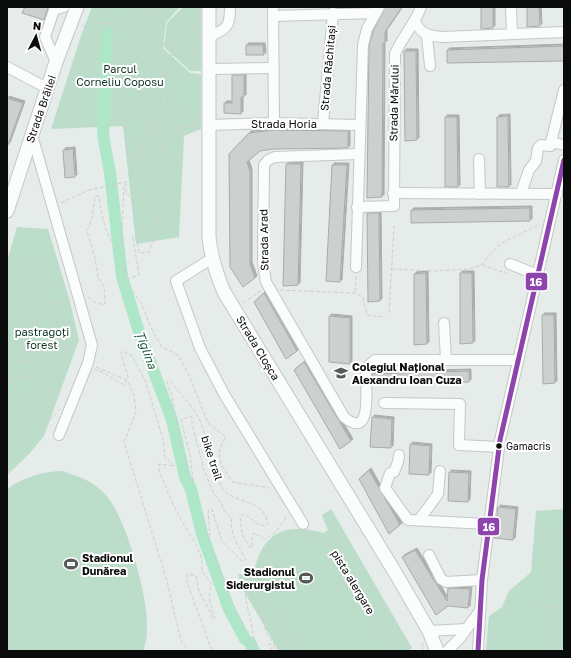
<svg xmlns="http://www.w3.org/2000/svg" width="571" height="658" viewBox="0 0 571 658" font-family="'Golos Text',sans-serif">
  <defs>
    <filter id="shadow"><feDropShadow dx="2" dy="-2" stdDeviation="0" flood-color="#0004"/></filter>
  </defs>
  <rect width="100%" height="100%" fill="#e6ece9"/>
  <g fill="#bbddca">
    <polygon points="92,7 180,7 166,22 163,48 190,73 201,74 201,129 184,136 179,237 136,244 123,126 51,129 82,33"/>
    <polygon points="183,7 201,7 201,71 190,71 164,47 167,23"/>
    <polygon points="17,227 48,229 69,298 79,340 44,436 29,454 7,475 7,261"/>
    <path d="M62,471C78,476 93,481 105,494C126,517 148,595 147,627C147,636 146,643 143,651H7V489C24,477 41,472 62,471Z"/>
    <path d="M331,509L412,648L408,651H279L241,586L238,574H253C263,533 282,522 324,533L328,530L322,515Z"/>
    <polygon points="564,509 564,651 486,651 489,616 502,607 509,591 531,572 536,511"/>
  </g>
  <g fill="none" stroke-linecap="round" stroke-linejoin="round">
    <polyline stroke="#ade7c7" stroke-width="12" points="107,33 103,135 110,173 122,277 140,335 172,420 185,477 191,489 202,534 229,609 245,639 251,644 254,651"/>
  </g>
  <g fill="#ccd0ce" stroke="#a7aba9" filter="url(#shadow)">
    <polygon points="25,7 48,7 44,20 22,13"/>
    <polygon points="385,7 402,7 385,32 385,43 383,43 382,197 367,198 369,46 373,31"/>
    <polygon points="481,7 493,7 493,28 481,29"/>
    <polygon points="527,7 539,7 540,26 527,27"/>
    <polygon points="246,45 263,45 264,55 246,55"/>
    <polygon points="564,46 564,61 447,63 447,50"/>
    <polygon points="404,51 416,51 417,140 405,141"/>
    <polygon points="232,75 244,75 244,97 241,97 241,114 224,113 224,103 232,103"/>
    <polygon points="7,98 23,103 8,145 7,145"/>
    <polygon points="508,116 509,187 497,187 497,117"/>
    <polygon points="445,117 457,117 458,187 445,187"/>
    <polygon points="274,130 348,131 348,148 273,149 260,151 247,162 250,171 250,264 255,278 243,287 230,267 229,154 249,133"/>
    <polygon points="73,149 75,177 65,178 63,150"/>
    <polygon points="286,164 301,164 298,285 283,286"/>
    <polygon points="332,165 347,165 340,282 326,281"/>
    <polygon points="530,208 530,221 411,223 411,210"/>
    <polygon points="367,213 379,213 380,301 368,302"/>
    <polygon points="426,273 427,344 414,345 414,274"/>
    <polygon points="460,273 472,273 473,343 460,344"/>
    <polygon points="264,293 297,351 286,359 254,302"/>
    <polygon points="542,315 554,315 555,383 543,384"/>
    <polygon points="329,316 350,318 350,364 329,362"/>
    <polygon points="304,362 351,441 340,449 294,370"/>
    <polygon points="469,371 469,382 373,385 372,374"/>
    <polygon points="372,417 392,419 391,448 370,447"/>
    <polygon points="410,444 430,446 429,475 409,474"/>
    <polygon points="369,470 400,525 389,534 359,479"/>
    <polygon points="449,472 469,473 468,502 448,501"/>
    <polygon points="498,507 516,509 513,540 494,538"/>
    <polygon points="415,550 447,601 448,588 470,589 468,608 448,606 436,615 402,557"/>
  </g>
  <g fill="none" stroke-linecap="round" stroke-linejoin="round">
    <defs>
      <g id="minor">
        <polyline points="273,7 274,123"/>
        <polyline points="511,7 512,33"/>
        <polyline points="273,16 376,13"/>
        <path d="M415,21C421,35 429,36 443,37L564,32"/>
        <polyline points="427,36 430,66"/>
        <path d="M209,37C227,28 230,28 230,7"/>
        <polyline points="56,62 45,37 54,10 64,7"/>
        <polyline points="7,67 47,88"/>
        <polyline points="210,69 274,68"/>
        <polyline points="564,90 551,142 564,145"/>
        <polyline points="323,123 333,13"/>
        <polyline points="209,125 274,123 359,125"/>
        <polyline points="32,135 92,345 88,363 59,435"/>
        <path d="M359,154L275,157L268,160L264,165L263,263L266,282L344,417C374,442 365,384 366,372C367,367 371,363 375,360H517"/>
        <polyline points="479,159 480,194"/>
        <polyline points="393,193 557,194"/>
        <polyline points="521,193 529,170 536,161 538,148 541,145 550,146 551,142"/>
        <path d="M357,207L394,206L395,54C402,37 415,24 421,7"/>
        <polyline points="211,259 176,281 200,348 224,394 303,524"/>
        <polyline points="510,264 538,275"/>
        <polyline points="356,267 363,45 367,29 379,7"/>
        <polyline points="444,323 446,360"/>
        <polyline points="384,403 460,404 459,445 499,447"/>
        <polyline points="399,455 398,462 394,472 390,473 385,488 408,520 489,524"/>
        <polyline points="419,520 438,494 440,471"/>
        <polyline points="429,555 441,579 446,582 482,580"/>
        <polyline points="429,631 466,629"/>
        <polyline points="447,651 460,638 479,612"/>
        <polyline points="478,651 482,580 500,440 564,160"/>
      </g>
      <g id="major">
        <path d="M209,7V237C211,257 216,273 224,292L396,574L429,631L437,651"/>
        <polyline points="7,211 56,62 77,7"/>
      </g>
    </defs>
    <use href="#minor" stroke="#c4c8c6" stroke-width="12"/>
    <use href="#major" stroke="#c4c8c6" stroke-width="15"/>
    <g stroke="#cecfcf" stroke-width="1" stroke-dasharray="4 2" stroke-linecap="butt">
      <polyline points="134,7 133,31 137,40 141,41 172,45 199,21"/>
      <path d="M141,7C152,14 164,13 175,7"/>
      <polyline points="145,18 145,9"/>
      <polyline points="95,23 121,24 133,31"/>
      <polyline points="122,24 133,11"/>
      <polyline points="133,24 157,12"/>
      <polyline points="82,25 91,31"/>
      <path d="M141,41C124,49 136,84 140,98L139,102L151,138L164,133V129L199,126"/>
      <polyline points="173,45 195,67 197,7"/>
      <polyline points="153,50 162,52 165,57 158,129"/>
      <polyline points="150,82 158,7"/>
      <path d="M139,93C139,83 146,82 154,83L160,91"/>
      <polyline points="140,98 149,103 158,98 160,94"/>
      <polyline points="168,98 198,125"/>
      <polyline points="153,101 159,142 162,149 161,162 166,167 167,171 164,178 167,189 165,194 167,212"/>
      <path d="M149,103L154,144L152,152C158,160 153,164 153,172C157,179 160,183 157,191L159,194L161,213"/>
      <polyline points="70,117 77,79 94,23 99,12 107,7"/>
      <polyline points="165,128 174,28 195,7"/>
      <polyline points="162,148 186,128"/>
      <polyline points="142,151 151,138"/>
      <polyline points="128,156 138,153 136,141 140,141 143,163 139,164 138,153"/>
      <polyline points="61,203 89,190 131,181 123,111 117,24"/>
      <circle cx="165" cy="218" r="6"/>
      <polyline points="482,265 508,274"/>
      <polyline points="392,269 434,271 470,269 481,265 500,244 540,224"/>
      <polyline points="280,290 355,293 363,297 367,315 383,317"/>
      <polyline points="355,292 356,275"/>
      <path d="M88,297L94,302L103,305L105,303L104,286L98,278L95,258L87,231L92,219L95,196H99C101,214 105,231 115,247H120L122,235L124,184H126V193L129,196L141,180C159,192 158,215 159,235L153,240L149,252L139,253L137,239L134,237L133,238L139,275L128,279L125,265L123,264L125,280L141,303L153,332L162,347L178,355L190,377L208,423L226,437C213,456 221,466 233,482L270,488"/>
      <polyline points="243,303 261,291"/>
      <polyline points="60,304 64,320"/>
      <polyline points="389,313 394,226"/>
      <path d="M7,319C10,311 16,293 23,288L41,297"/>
      <path d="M7,334L23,338C25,328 17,315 17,303H22L34,327L38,326L37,317L42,311L20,290L24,274L30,261L42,260L43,268L40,271L46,279L42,298L48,304L71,301"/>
      <path d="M7,356L10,358L29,351L39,344L54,336L53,332L58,319L64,321L71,347H62L56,341C48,341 46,344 43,352L35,351L36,362C29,364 24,360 17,361L16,369L20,378C39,380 40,366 53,357C56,354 61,355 65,354L67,359L61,368L40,385L29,401L23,404L17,400L12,372L10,379L7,374"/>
      <polyline points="67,358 71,348"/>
      <polyline points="96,367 127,380 134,396 136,412 124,442 167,581 181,641 189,651"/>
      <path d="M94,369L102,372L124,385L128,377L121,354L122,351L132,356L145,380L163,439L165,457L175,466L159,464C158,472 162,478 165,485C170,499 177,512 184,525C193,540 204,552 202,571L211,583L209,599L215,618L212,619L210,611L199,592L196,576L187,574V582L212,651"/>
      <polyline points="7,384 7,386"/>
      <polyline points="7,407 20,403"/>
      <path d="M7,414L24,419L30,414L44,391H52L55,393C46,407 46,428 25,424L21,427L7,429"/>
      <polyline points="7,449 12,443 23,437 33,436 39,432 60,409"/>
      <polyline points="305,532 333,547 390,644 387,651"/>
      <polyline points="297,533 280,538 265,557 260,582 269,603 300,651"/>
      <polyline points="555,552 564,550"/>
      <polyline points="553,563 564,561"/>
      <polyline points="529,604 564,608"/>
      <polyline points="422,643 424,651"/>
      <polyline points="246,651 249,638"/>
      <path d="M256,651L228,594L206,532L210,535L208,511L212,509L222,541L242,561L246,560C240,548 228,532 232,518L223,510L222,504L214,494L204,470L192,424V417L190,416L181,420L190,455L193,480L191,483L189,479L180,442L172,395L167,382L170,381L195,411L201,423L221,487C231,502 253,499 263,512C266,515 267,521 268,524L265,526L258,524L244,514L240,516L242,534L250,548H252V535L254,533L265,539L276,532L287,516"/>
      <path d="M258,651C253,644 254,635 252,626C248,608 245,602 245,582L263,617L266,632L279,651"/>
      <polyline points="272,651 269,644 273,645 275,651"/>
      <polyline points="546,651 549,588 556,537 558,533 564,533"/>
    </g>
    <use href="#minor" stroke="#fbfcfc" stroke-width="10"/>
    <use href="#major" stroke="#fbfcfc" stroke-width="13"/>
    <defs>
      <polyline id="bus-1" points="478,651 482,580 500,440 564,160"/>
    </defs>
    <use href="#bus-1" stroke="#fff" stroke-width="8"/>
    <use href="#bus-1" stroke="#8e44ad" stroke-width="5"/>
  </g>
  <defs>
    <symbol id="school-bare" viewBox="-9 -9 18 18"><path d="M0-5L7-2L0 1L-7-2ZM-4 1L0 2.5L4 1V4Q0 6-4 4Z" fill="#565a58" stroke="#fff" stroke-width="2.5" paint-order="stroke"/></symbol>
    <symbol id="stadium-bare" viewBox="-9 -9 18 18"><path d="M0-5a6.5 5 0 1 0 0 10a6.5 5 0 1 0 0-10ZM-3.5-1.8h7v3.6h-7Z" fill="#565a58" stroke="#fff" stroke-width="2.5" paint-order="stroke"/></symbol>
  </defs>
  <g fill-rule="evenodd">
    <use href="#school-bare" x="331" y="363" width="20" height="20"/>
    <use href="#stadium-bare" x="61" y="554" width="20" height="20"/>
    <use href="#stadium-bare" x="296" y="568" width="20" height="20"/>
  </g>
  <circle fill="#090c0a" stroke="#fff" stroke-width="1.5" cx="499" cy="446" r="3.5"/>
  <g text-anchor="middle" stroke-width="4" stroke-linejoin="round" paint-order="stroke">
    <g font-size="10" fill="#090c0a" stroke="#fff" text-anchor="start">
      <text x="506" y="450">Gamacris</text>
    </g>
    <g font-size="11" fill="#090c0a" stroke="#fff">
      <text transform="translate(328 68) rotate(-85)" y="4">Strada Răchitași</text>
      <text transform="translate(394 103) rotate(-89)" y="4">Strada Mărului</text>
      <text transform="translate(41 109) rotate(-71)" y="4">Strada Brăilei</text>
      <text x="284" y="128">Strada Horia</text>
      <text transform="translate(264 240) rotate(-91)" y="4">Strada Arad</text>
      <text transform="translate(258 348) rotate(59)" y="4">Strada Cloșca</text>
      <text transform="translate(212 458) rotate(72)" y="4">bike trail</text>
      <text transform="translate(353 582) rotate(59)" y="4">pista alergare</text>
    </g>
    <g font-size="11" fill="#0f3422" stroke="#fff">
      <text x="120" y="73">Parcul<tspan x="120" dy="13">Corneliu Coposu</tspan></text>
      <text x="42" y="336">pastragoți<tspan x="42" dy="13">forest</tspan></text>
    </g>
    <g font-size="11" font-weight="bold" fill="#090c0a" stroke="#fff" text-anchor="start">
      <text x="352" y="371">Colegiul Național<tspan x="352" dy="13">Alexandru Ioan Cuza</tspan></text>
      <text x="82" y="562">Stadionul<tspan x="82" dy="13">Dunărea</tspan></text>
      <text x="295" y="576" text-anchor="end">Stadionul<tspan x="295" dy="13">Siderurgistul</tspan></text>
    </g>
    <g font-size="12" font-style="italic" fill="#1e5b3e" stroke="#fff">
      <text transform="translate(146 350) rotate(70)" y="4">Țiglina</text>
    </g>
  </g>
  <g stroke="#fff" stroke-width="1.5">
    <rect x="525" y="272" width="23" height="19" rx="4" fill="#8e44ad"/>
    <rect x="477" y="517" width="23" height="19" rx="4" fill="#8e44ad"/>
  </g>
  <g font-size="11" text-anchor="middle" font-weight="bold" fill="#fff">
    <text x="536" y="286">16</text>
    <text x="489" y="531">16</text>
  </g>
  <rect width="571" height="658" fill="none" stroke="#090c0a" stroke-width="16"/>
  <g transform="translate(36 36) rotate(6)" stroke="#ffffff" stroke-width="3" paint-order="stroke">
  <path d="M0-3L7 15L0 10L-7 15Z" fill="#090c0a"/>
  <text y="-6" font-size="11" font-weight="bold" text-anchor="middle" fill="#090c0a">N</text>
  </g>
</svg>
